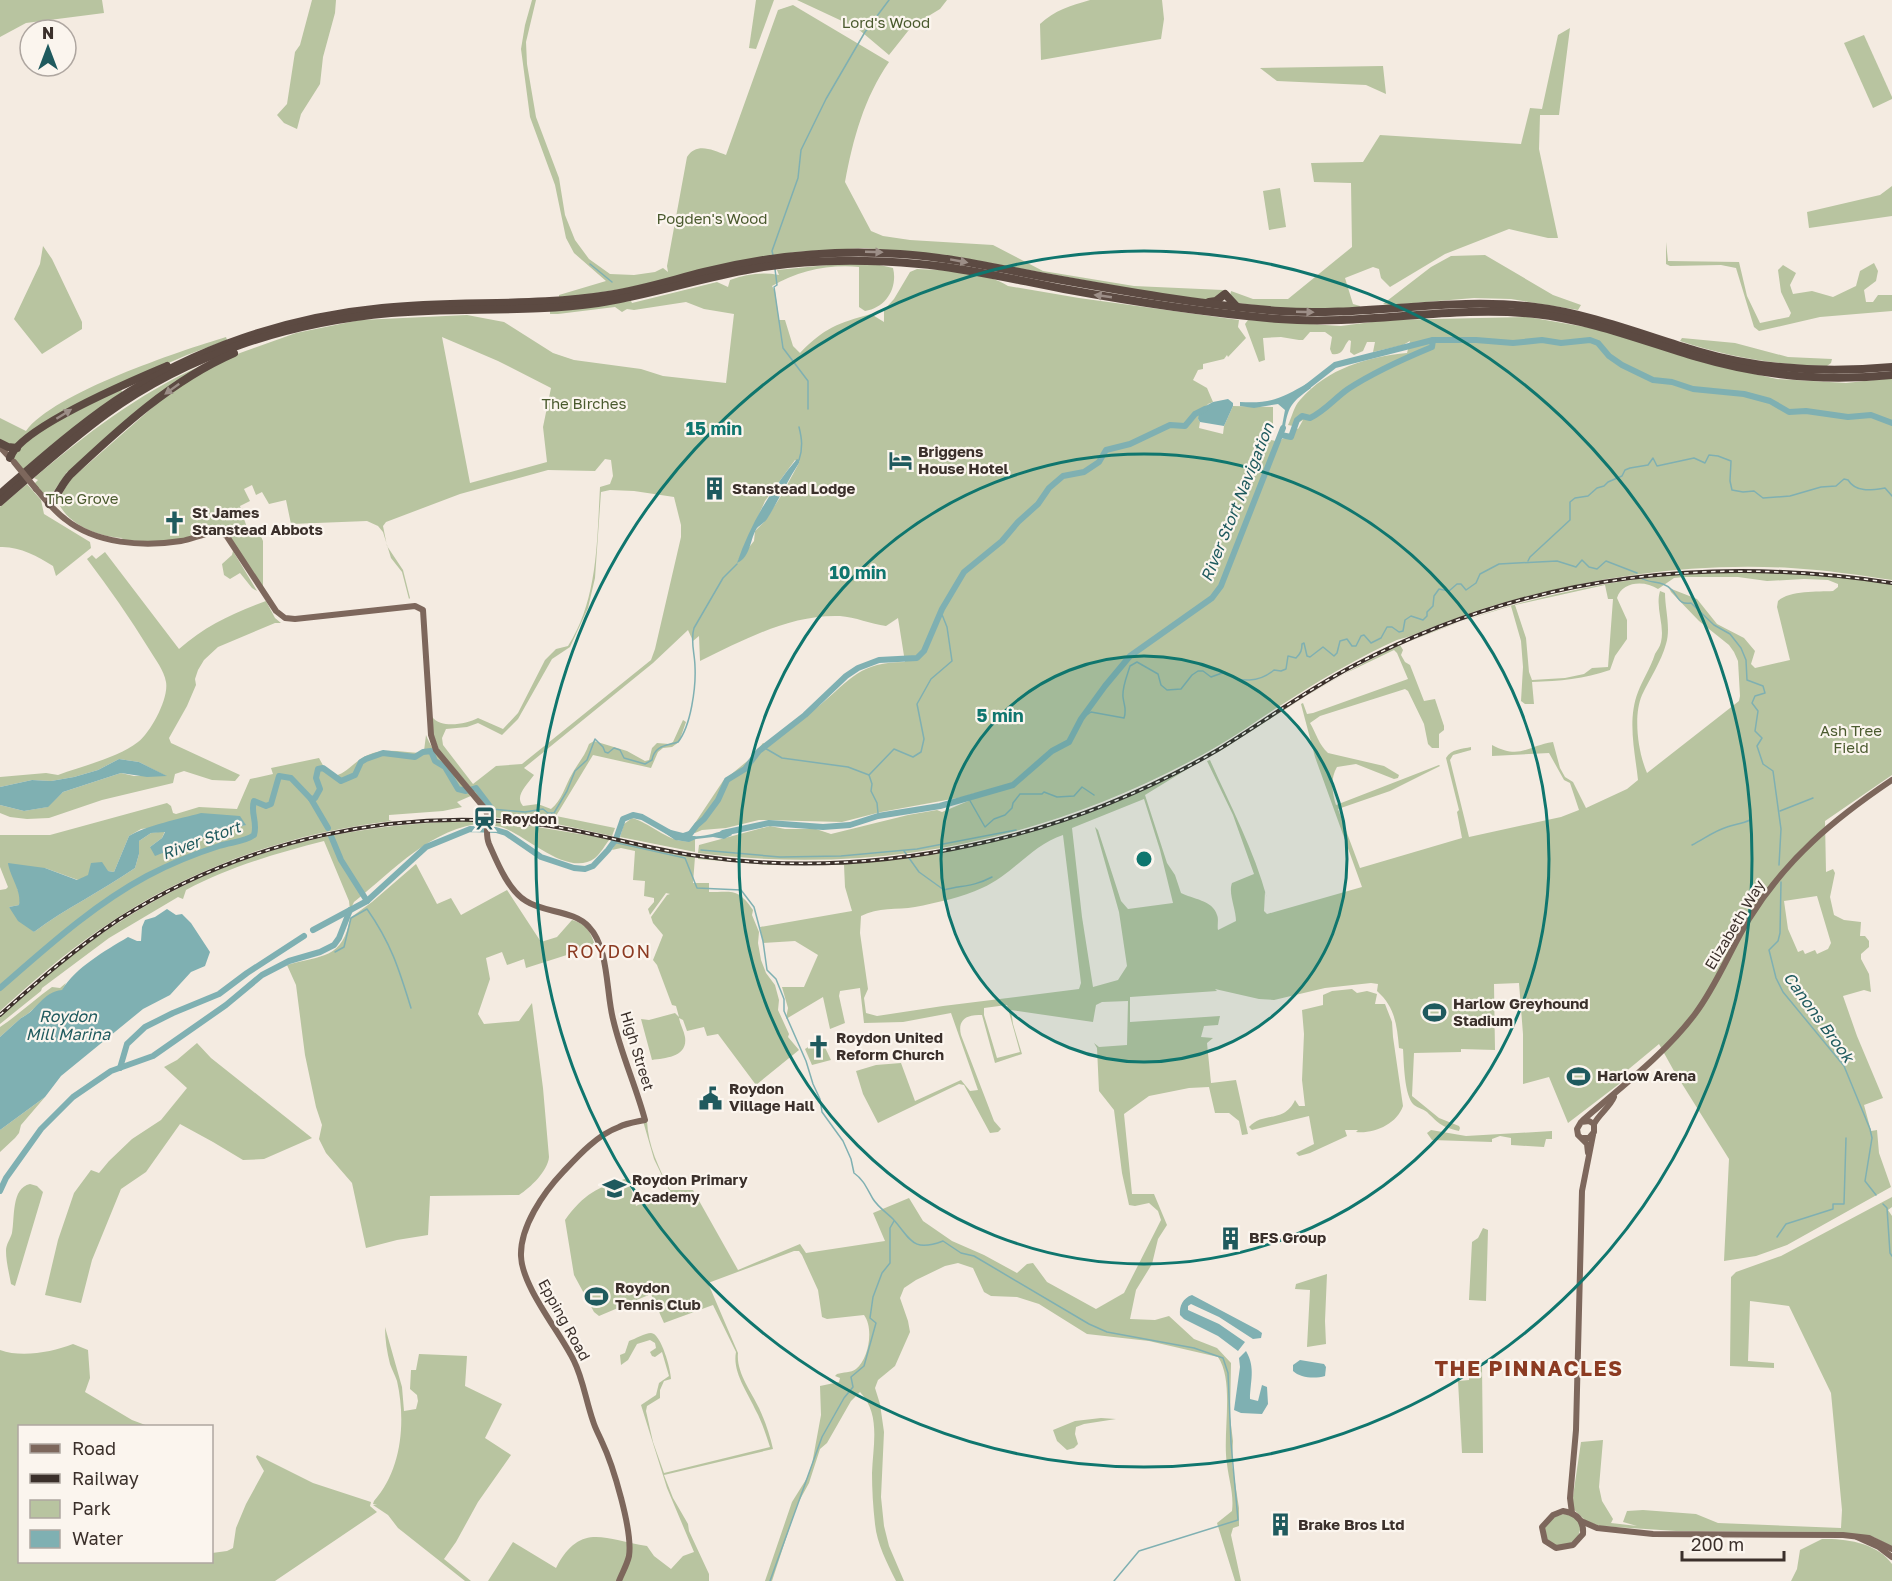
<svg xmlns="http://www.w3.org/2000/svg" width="1892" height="1581" viewBox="0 0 1892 1581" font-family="'Golos Text',sans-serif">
  <rect width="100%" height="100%" fill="#f4ebe1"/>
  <g fill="#b8c4a0" fill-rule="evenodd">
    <polygon points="0,0 102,0 104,13 26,23 0,37"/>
    <polygon points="312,0 336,0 335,13 323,57 320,84 301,114 297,129 284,123 277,115 287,104 295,52 300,45"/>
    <path d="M532,0H536L526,42L527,64L536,117L559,178L565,215L575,240L589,259L610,274L634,275L655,272L663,268L668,272L667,266L687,157C697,142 712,150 726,155L778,10L793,5L889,62C864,98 853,139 845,182L871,231L883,236L910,240L993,245L1043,271L1134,286L1223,290L1221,295L1212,300L1166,295L946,255L864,248L795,252L627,288L559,299V295L606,281L574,253L566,238L555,185L530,117L521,49L525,25Z"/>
    <polygon points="756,0 774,0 756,49 749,48"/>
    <polygon points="797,0 947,0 940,9 912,26 889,55 857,28"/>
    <path d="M1090,0H1162L1164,19L1161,39L1041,60L1040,24C1055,10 1070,6 1090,0Z"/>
    <polygon points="1570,28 1559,115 1540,115 1539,149 1558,238 1548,238 1509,229 1445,254 1390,287 1381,278 1379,269 1373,267 1345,278 1353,304 1360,306 1359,309 1281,308 1237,303 1230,296 1231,291 1253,299 1288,299 1352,247 1351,183 1314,182 1311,163 1363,162 1380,135 1521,144 1530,108 1542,109 1558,35"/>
    <polygon points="1864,35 1892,97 1892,99 1873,108 1844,43"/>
    <polygon points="1383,66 1386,94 1366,85 1277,81 1260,68"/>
    <polygon points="1892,186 1892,216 1809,228 1807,212 1880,195"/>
    <polygon points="1280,188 1286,227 1269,230 1263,191"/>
    <polygon points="1666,242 1668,261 1739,262 1747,296 1760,323 1789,317 1791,313 1781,292 1778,270 1783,265 1796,273 1790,285 1793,294 1812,291 1833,297 1856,286 1860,271 1874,263 1878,271 1876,281 1864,290 1866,302 1873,302 1878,295 1892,295 1892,311 1820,317 1759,331 1754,327 1736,268 1721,265 1670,266 1666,264"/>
    <polygon points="43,246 52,259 82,322 82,329 42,354 14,319 40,264"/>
    <polygon points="1485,255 1553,295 1581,305 1578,310 1511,299 1474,298 1389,305 1383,304 1431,267 1451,256"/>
    <path d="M848,263L875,264L893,268C898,288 886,308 865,311L859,307V267C829,264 798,271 772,286L775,291L779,320H785L793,346L800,353C824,328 838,323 871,314L884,322V310L894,299L910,272L917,269C943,270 987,272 1008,286L1079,298L1239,320L1238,327L1246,338L1228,357L1227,355L1224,359L1203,364V369L1198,370L1193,380L1207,388L1213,402L1208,404L1198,419L1200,422L1199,428L1223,434L1224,426L1233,406L1273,407V431L1267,439L1280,442L1282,439L1291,437L1295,427L1298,429L1303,420L1293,426L1288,425C1292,417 1294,406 1300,400C1328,368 1367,357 1407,353L1410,341L1403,345L1373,352L1375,342H1367L1363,351L1354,355L1350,352L1351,341L1349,340C1343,346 1344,356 1332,354L1330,349L1332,337L1325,332H1310L1303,340H1299L1281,337L1263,338L1265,360L1259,362L1245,324L1248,320L1341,326L1387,320L1528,317L1597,329L1706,363L1777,379L1846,383L1892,378V580C1859,575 1825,570 1791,568C1688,562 1584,578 1485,608C1459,617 1434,626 1408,637C1404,638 1400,639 1397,640C1364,655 1328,675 1297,695C1266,714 1232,739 1202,755C1045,840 880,876 698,853L699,845L770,826L785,829H816L831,834L908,815L937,810L942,812L973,799L975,793L963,797L881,812L842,822L759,820L726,828L702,830L695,833L691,829L723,781L751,758L763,743L768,746C785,732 803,719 820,705C851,679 860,662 905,662L898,618L886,626C871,624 855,617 840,616C790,614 744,640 700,661L699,636L693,641L688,630L653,663L524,768L534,775C527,785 514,796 523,806L538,804L551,809C562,800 565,786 572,774C578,763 585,756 589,744L594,741L627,751L645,761L649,760L652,748L657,743L669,744L673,742L683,720L686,722L679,742L672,747L663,748L658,752L651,768L593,755L556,816L615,828L612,836L557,824L491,817L485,804L439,750L433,734L432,717C442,729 466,724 478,718L503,729L518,713L545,660L556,649L568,646C598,600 597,540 600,487L610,484L613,476L611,460L605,459L595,471L548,470L460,494L386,522L383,526L387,546L403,570L410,598L409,599L402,572L391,558L383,532L378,526L367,521L291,524L286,500L269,504L262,492L256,495L252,485L244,489L250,501L240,506L248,531L257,528L263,541V587L226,534L168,542L119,540L123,538C101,537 72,527 60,506L61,495L71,479L162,399L210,367L240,353L296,333L360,320L467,315L504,322L553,353L574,360L641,369L663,376L726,383L734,314L704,309L686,302L634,310L627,309L622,312L615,307L558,314H550V311L631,301L632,303L717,282L728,287L730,280C746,274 762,272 779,275L777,270ZM442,337L498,361L551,388L543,427L547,462L470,483ZM795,460L799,463L781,496L764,522L755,531L754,541L738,561L765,501ZM610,490L634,491L674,497L681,525V537L655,649L651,660L522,764L496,766L473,784L443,745L442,738L446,729L467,727L478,723L502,735L518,719L552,659L570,647L588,608L595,578L601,492Z"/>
    <path d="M226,337L227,340L187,355L111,388L16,446L0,441V418L26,431C53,393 180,351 226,337Z"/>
    <path d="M1682,338L1735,343L1788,357L1832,359L1831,363L1827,366C1776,365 1728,357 1680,341Z"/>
    <path d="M200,366V368L71,471L67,472L52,494L44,495L34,484L38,480L34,478C86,434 138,394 200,366Z"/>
    <path d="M121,389L123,394L24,472L13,458C26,433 94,402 121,389Z"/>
    <path d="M27,484L41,500L44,514L90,542L91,548L56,576L53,566C37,556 19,546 0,547V507Z"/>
    <polygon points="233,551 257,591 252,588 240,573 230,579 224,575 222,564 232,555"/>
    <path d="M105,552L179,649C205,626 233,613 266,601L275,618L281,623H275L218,647L204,660L198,670L195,679L196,685L187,706L169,738L171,743L240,775L235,781L212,780L184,771L175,774L173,783L102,800L49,818L27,819L10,817L0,813V805L24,811L47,807L63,792L121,773L134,776H166L139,762L119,759L98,770L74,777L51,781L32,780L0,787V777L46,773L58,775C82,766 117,758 138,742C151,732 169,698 166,682C164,670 155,659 149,649C130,618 109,588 87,559L92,555L96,559Z"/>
    <path d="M1762,571L1824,575L1892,584V775L1825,821L1826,872L1833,869L1835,873L1830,897L1834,915L1844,920L1861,922L1860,936H1865L1869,941V947L1861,954V959L1869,974L1871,992L1864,990L1843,996L1857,1036L1883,1098L1864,1105L1871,1131L1877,1130L1879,1153L1891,1187L1787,1245L1756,1256L1724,1261L1729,1159L1674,1071L1659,1044L1624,1073L1625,1077L1619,1084L1568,1123L1549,1077L1523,1084V1034L1519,983L1494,984L1495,1050L1461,1049V1052L1414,1053L1412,1096L1439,1118L1459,1126L1460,1128L1459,1131C1442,1127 1439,1124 1427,1112C1423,1109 1418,1108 1414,1105C1404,1096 1404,1062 1403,1049L1399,1048C1397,1025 1395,1007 1377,991L1378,984L1371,983L1325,988L1274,1000L1259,999L1215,989L1217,991L1130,997V1022L1220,1016L1218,1025L1204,1026L1201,1037L1213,1038L1207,1043L1211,1083L1236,1080L1248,1134L1242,1135L1239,1121L1229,1113H1215L1209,1087L1189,1088L1149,1096L1124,1114L1132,1194H1154L1167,1225L1158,1239L1152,1264L1136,1290L1130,1319L1155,1320L1169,1316L1194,1339L1217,1348L1231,1363L1230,1417L1233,1441L1232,1463L1239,1508V1526L1233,1528L1231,1535L1241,1581H1235L1217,1523L1232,1511C1234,1494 1229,1481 1227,1464C1222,1434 1235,1382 1218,1357L1149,1341L1087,1334L1039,1304L1017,1297L991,1296L984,1292L973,1268L958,1263L945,1266L916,1280L904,1288L900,1298L908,1321L910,1332L895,1366L878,1380L875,1388L880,1404L884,1432L881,1497L884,1526L889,1546L904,1581H896C887,1563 877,1544 875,1524C873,1507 872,1489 872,1473C873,1445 881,1414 860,1392L851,1401L827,1443L820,1449L809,1483L797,1505L772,1581H765L792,1502L807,1478L812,1464L821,1415L820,1386L839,1382L840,1378L835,1376L837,1374C843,1372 851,1373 856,1369C869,1359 874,1328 864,1315L827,1319L822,1317L818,1290L802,1255L799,1251H794L708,1283L738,1353C736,1372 751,1391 759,1408C765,1421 770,1435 773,1449L664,1475L673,1498L688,1524L689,1531L709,1574V1581H488L513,1542L556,1568C581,1521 604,1540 647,1546L654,1556L671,1569L683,1556L694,1552L667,1488L641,1405L656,1395L659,1383L669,1376L662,1352L655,1357L652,1356L650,1352L656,1348L655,1343L650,1340L637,1344L628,1360L621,1365L620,1355L625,1353L629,1341C635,1339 645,1333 651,1333C661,1333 671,1370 671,1379L664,1381L660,1390V1398L647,1406L646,1411L653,1442L664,1473L770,1447C766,1435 762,1422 756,1411C748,1393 732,1372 736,1352L713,1305L664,1323L651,1294L599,1316L594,1312L574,1275L565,1220C584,1194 597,1187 628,1178L636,1206L669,1190L654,1159L643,1121H647C648,1146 659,1168 670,1190H693L738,1270L800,1244L806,1253L885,1241L873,1213L909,1198L923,1221L952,1241L984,1255L1017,1273L1027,1264L1033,1263L1047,1282L1096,1309L1124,1293L1161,1220L1158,1211L1149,1203L1135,1206L1129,1205L1122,1173L1114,1110L1099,1091L1097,1048L1094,1043L1099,1047L1127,1045L1128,1001L1102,1002L1096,1005L1093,1022L1011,1010L1013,1024L1022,1054L995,1063L982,1015C968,1014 957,1019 961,1035L994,1121L1001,1129L998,1132L990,1133L964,1085L959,1084L878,1123L863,1094L856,1071L876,1065L901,1063L915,1101L961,1080L970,1091L978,1090L951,1013L903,1022L864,1023L860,988L840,991L839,996L845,1023L830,1029L823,997L786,1019L788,1008L782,987H804L818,955L795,941L763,943L760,927L852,911L845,887L844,865H769L698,859V857C883,878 1043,846 1207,757L1145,795L1167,863L1175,875L1181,893C1192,899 1213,900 1217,915C1219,919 1217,926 1218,930L1236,921C1236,909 1228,893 1232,883L1254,874L1233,815L1207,761L1210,760C1230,805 1254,850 1267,898L1265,892L1264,911L1267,914L1362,887L1315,757L1301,704L1303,703L1307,714L1313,713L1408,679L1397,653L1394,650L1342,675L1314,691L1220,751L1208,756C1272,718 1332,677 1400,645L1403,650L1401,655L1405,662L1410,665L1424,701L1435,699L1444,726V730L1439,734V748H1432L1428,744L1424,724L1408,691L1405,689L1320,716L1310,723C1316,733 1319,745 1328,753L1384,766L1399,775L1398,778L1394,779L1356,764L1337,767C1330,779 1332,792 1336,805L1439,765L1440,766L1390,791L1338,809L1360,868L1462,838L1457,812L1459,810L1446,758C1451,749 1462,749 1471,747V750L1453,755L1450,760L1469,837L1561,817L1579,810L1570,783L1564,780L1549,753L1492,756V745C1520,760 1527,746 1553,742L1560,768L1565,777L1573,782L1586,808L1627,789L1638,780C1635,752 1627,720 1638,692C1643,679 1650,669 1655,654C1657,650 1660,647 1661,642C1665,625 1655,608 1660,591L1665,593C1665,609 1671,628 1666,644C1661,662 1650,678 1642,695C1633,716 1638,752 1647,773L1739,701L1740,696L1738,661L1734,652L1729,645L1699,621L1671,592L1669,588L1697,599L1717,624L1744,638L1755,651L1751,664L1755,668L1790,660L1777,607L1778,601C1790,590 1818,592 1833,591L1838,587V584L1828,580L1804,579L1767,581L1738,577H1684L1674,578L1658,589C1645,580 1622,581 1617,598L1627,620V639L1615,656L1610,670C1584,679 1560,681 1532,682L1534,704H1525L1521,701L1523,667L1521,641L1511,606L1462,621L1402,644C1517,596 1638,570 1762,571ZM1605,585L1608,599H1613L1608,667L1592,668L1584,674L1565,678L1532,680L1529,672L1526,638L1515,605ZM1144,799L1160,850L1173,903L1128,909L1121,901L1098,830L1095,827L1119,912L1127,966L1118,980L1093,987L1082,917L1072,828ZM1063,835L1081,983L1079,989L943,1006L877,1016L866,1013L864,998L868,989L860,933L861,916C878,907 897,910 915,907C936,903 963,897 982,888C1012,875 1032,845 1063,835ZM1817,896L1831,943L1828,949L1817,954L1815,950L1805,954L1803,950L1798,952L1788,929L1784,901ZM1007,1005L1020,1052L997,1058L984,1015V1008Z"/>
    <path d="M426,735C435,758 456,776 473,795L457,802L462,807L443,811L389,815V820L392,821C288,833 186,869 99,930C64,954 32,982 0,1011V890L6,889L8,887L0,867V835H50L167,803L171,806L173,813L176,814L199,807L237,809L250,779L273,774L271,768L319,758L325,769L335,776C349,772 355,760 368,755C385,747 403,753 421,753L424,751ZM239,816L245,825L178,845L150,847L162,838L165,831L151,833L139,841V854L135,868C102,891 66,908 34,932L9,907L19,905L21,897L17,888L45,868L78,880L108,871L114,872L129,836L141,829Z"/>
    <path d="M632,818C652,823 675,849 695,839V852L620,837L624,824Z"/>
    <path d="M471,821L485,823C432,827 394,870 354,902L350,910L349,901L324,841C277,853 229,867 186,890L183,899L178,897L109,938L42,988L41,991L0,1024V1016C30,991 59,963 91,941C212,856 325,825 471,821Z"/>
    <path d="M493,822L515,824L517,827H521V825L531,826L610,839C605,845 601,853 595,858C569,878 527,836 504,828C499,826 494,826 489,826Z"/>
    <path d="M617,841L695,857L693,883H709V892C733,892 738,888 753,910L752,915L759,932L758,943L761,960L766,973L775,985L779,1000L778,1010L789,1034L788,1037L799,1050L756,1085L718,1034L707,1036L704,1027L687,1031L683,1020L679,1018C680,1024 684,1031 685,1037C688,1057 666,1058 652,1060L641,1019L649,1020L675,1013L679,1017L676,1006L672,1005L657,965L653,960L663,935L653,923L651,917L667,895L670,894L666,893L650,915L648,909L654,902V898L644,896L645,881L633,880L635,851L621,848L612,850Z"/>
    <path d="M416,864L437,904L451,898L461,915L507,890L541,942L557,937L572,920C585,923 592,933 595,946L526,968L524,959L507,965L502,952L486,958L490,979L478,1014L484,1024L519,1021L532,1003L543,1088L549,1157C548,1171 530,1188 519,1195L430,1196L428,1235L397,1240L366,1248L352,1183L326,1153L319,1139L322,1125L316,1107L305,1055L296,985L287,965C322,955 343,959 350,918L372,902Z"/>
    <path d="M66,983L62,991C43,993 36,1011 21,1018L0,1037V1027C18,1015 34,1000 52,987L60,988Z"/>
    <path d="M1352,989L1357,993L1367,991L1377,994L1375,1004H1385L1392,1022L1393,1037L1403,1106C1397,1124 1374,1134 1356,1132L1358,1130H1345L1347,1136L1310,1153L1299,1156L1296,1153L1314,1144L1309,1116L1252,1130L1249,1127C1263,1111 1284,1124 1295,1100L1299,1106H1305L1302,1080L1304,1034L1302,1010L1323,1005V995L1332,991Z"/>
    <polygon points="821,1039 831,1060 812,1065 805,1049"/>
    <polygon points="197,1043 211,1058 312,1138 264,1159 243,1160 213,1142 180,1124 146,1172 121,1189 92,1260 81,1303 45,1295 58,1240 74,1193 91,1170 99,1173 109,1161 132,1139 161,1120 187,1088 164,1067 177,1060"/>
    <polygon points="45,1097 21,1125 19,1133 15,1138 0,1152 0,1130"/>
    <polygon points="1431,1130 1466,1136 1552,1131 1552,1139 1546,1139 1544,1147 1511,1145 1511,1138 1500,1136 1492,1139 1492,1142 1432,1140 1427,1133"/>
    <path d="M30,1184L37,1186L43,1192L15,1286L11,1284C9,1273 6,1261 6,1251C6,1244 10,1240 12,1233C15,1218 11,1188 30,1184Z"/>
    <polygon points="1892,1197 1892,1207 1888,1210 1892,1216 1892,1547 1874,1537 1836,1532 1676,1531 1600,1526 1586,1521 1572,1508 1572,1503 1581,1442 1603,1440 1599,1487 1602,1501 1613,1519 1611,1523 1637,1526 1623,1522 1627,1511 1643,1510 1696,1514 1718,1523 1841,1528 1842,1510 1831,1393 1789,1306 1750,1301 1748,1361 1774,1363 1774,1368 1730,1366 1731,1277 1736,1272 1781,1256"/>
    <polygon points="1483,1228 1488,1230 1486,1301 1469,1300 1472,1242 1478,1238"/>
    <polygon points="1327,1274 1325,1321 1326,1344 1307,1347 1310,1290 1295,1289 1296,1284"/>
    <path d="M385,1327L402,1387L404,1411L416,1409L418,1401L417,1395L410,1389L411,1370H416L419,1354L467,1356L465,1386L502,1404L485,1438L511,1455L478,1502L456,1542L444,1559L471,1581H465L398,1528L388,1515L373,1505L377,1504H373L374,1501C402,1470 406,1421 397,1381C395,1375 392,1370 390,1364C387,1352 385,1340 385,1327Z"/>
    <path d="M73,1344L88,1350L90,1378L85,1392L132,1420L148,1426H20V1562H212V1553L227,1551L233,1548L236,1528L246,1504L264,1471L256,1457L257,1455L313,1483L371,1502L370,1506L377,1512L275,1581H0V1350C22,1358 52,1352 73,1344Z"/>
    <polygon points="1469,1367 1482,1367 1483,1453 1462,1453 1458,1381 1469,1380"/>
    <polygon points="1101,1418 1116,1419 1084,1424 1076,1427 1075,1434 1078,1444 1074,1448 1067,1450 1057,1441 1053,1430 1075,1421"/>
    <path d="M1564,1514C1582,1517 1584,1527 1575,1542L1556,1546L1546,1539L1545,1527L1554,1517Z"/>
    <path d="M1822,1539C1845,1538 1878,1543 1892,1564V1581H1791L1797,1569L1800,1550Z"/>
  </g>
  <g fill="#7fb0b2">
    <path d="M1308,383L1311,388C1293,401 1288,406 1285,427L1282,426L1285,410L1278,404L1254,408L1240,406V402C1271,404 1282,398 1308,383Z"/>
    <polygon points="1228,399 1233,403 1233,406 1224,426 1200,422 1198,419 1200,409 1213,402"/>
    <path d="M797,459L799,460V463C787,481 779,500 767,519C764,523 760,525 757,528C750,538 751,557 737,563C750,525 771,489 797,459Z"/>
    <polygon points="119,759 139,762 167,776 147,777 121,773 63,792 48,807 24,811 0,805 0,787 32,780 51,781 74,777 98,770"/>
    <path d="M201,813L240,816L246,825L200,838L155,856L150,847L162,838L165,832L151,833L139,841V854L135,868C102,891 66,908 34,932L18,921L9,907L19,905C22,891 10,877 8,863L45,868L77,880L88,875L91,863L102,862L108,871L114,872L129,836C148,825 179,819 201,813Z"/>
    <path d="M667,829L683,833L689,831L692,836C706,837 715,833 728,829L732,835L724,839L713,837L696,839L689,842L675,840L665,833Z"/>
    <path d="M167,909L176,915L182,914L191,923L210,952L205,966L191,972L170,995L143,1009L61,1076L45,1097L0,1130V1037L21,1018C37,1011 42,992 62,990C76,967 105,951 128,937L137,941H141L142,927L145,920L155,917Z"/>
    <path d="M1192,1295L1258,1330L1262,1333L1261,1338L1253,1339L1219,1317L1191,1304L1188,1306V1310L1219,1324L1245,1342L1238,1351L1218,1336L1184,1319L1180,1315C1179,1306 1183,1298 1192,1295Z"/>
    <path d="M1246,1351C1256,1368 1250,1382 1250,1399L1258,1401L1262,1385L1267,1387L1268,1404L1262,1414L1241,1413L1234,1410L1240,1367L1239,1358Z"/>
    <path d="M1300,1360L1324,1364L1326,1367L1325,1376C1315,1379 1300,1378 1293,1371V1365Z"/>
  </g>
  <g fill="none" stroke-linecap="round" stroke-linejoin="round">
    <g stroke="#7fb0b2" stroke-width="1.5">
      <polyline points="773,255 772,251 798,178 801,150 826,99 865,32 889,0"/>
      <polyline points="590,264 612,282"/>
      <polyline points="775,269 777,285 774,287 783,348 808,381 808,409"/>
      <path d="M799,427C802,439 803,448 799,460"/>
      <path d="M1528,561L1530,557L1570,520V502L1575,498L1588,496L1597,488L1604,486L1608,482L1622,476L1625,470L1630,468L1648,465L1653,458L1657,466L1694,458L1705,463L1709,455L1718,456L1731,461L1730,481L1732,490L1743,492L1754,491L1763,498L1790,496L1821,487L1836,486L1844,479L1848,480C1856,493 1872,490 1885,488L1892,496"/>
      <path d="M1641,578C1650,584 1663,580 1672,590C1679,598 1679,605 1691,603L1714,625L1730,634L1741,648L1746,660L1747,680L1763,686L1765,693L1755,696L1752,703L1758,711L1755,731L1762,738L1757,746L1763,764L1773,771L1781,829L1779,865"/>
      <path d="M1081,719L1091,712L1124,718C1127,709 1124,706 1123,697C1122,687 1127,676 1130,666L1137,662L1158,674L1161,685L1167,690L1181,689L1192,675L1198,671H1203L1211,677L1225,672C1239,684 1260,682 1274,670L1281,671L1286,669L1288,656L1296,658C1301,653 1302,650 1302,644L1304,643L1307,656L1310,657L1323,647L1334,656L1337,653L1340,641L1347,639L1352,646H1356L1361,636L1364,635L1371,643L1381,638L1387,627H1392L1399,632L1403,631L1405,620L1411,616L1423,620L1427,616V612L1433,606L1434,596L1439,589L1449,591L1457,584H1461L1466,590L1476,583L1480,574L1499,564L1557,561L1576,567L1582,560L1589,567L1597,569L1606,561L1637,573"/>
      <polyline points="763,747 782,758 848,767 869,775 872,784 871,791 877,803 878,813"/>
      <polyline points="869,775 894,749 913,757 921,752 924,739 917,704 931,679 952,661 947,627 941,612"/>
      <polyline points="969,799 985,827 994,819 1005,815 1012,808 1013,803 1020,794 1042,794 1044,792 1057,797 1074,796 1082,787 1094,795"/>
      <path d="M492,809L525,812L543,809L548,813H554L567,791L575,771L587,760L595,739L603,747L605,752L608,753L614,748L620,750L624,758L645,764L652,760C655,745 666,746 678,742C691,726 696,687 695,667C695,654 690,641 694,628L723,578L737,564"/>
      <polyline points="1780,811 1813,798"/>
      <path d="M613,842L685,858L697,888L741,890L754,907L763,941L767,970L776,979L784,999V1011L806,1061L813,1084L820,1099L822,1112L843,1141L851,1159L854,1173C864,1180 867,1189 873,1199C878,1207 887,1213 893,1219C911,1239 912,1253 943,1241L961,1253L974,1256L1089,1324L1107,1332L1194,1348L1223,1358L1228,1373L1231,1443L1238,1520L1139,1551L1114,1581"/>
      <path d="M1692,845C1704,839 1714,831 1727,827C1735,824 1742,824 1750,820"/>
      <polyline points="701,850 780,857 841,856 917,849 1016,830"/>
      <path d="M904,851L919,872L944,890C963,885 973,887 992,877"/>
      <polyline points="1781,882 1780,933 1778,941 1769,950 1776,978 1783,992 1844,1066 1870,1129 1872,1138 1865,1181 1876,1195"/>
      <path d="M335,952L344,947L351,918L367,909C391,943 399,969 411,1008"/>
      <polyline points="1883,1204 1887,1208 1890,1253 1892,1256"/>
      <polyline points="1777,1237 1786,1224 1833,1209 1833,1204 1844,1204 1846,1138"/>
      <polyline points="770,1581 822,1437 844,1398 853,1387 851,1377 864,1366 876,1323 870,1318 873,1297 882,1273 890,1263 890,1228 894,1221"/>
    </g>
    <g stroke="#7fb0b2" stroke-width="6">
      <polyline points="1303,390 1335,365 1433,340 1476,340 1513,343 1542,340 1561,343 1590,340 1598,343 1609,356 1622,365 1653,380 1672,382 1693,389 1744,394 1770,401 1789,412 1806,411 1848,417 1871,415 1892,423"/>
      <path d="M1281,435L1291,437L1297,420L1302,416L1310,418C1325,411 1335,398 1348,389C1374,372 1403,359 1432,347L1433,340"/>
      <polyline points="311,799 328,828"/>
      <polyline points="723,833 769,823 823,827 850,825 878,816 940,806 1013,785 1052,751 1069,742 1081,719 1105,686 1130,656 1212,598 1221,586 1283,428"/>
      <polyline points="331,836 341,860 367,901"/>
      <polyline points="687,838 697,825 704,819 718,800 727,780 745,769 759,751 805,715 846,676 858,668 879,660 917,658 924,651 942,609 964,572 1002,541 1018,522 1038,504 1049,488 1063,476 1084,472 1099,462 1106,450 1130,444 1170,425 1185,426 1195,414 1205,409"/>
      <polyline points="313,930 367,901 426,847 470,829 496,830 506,833 541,857 574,868 585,869 593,866 608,850 616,839 623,819 633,815 642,817 672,834"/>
      <path d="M0,988C46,948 93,905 147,876C170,864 194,854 219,846C231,842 245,842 254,835C258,822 250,813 254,801L266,806L271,804L279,776L291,778L311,799L315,798L320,789L316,778L318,769L323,768L341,781L355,775L361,762L366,759L383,753L415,757L423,752L431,751L435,761L445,767L458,789L466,791L476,788L492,809"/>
      <polyline points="120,1068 127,1044 145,1027 173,1013 219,994 247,973 304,936"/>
      <polyline points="0,1191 6,1178 41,1129 73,1097 111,1071 153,1056 226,1005 262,975 289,961 320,952 334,945 339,938 350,910"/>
    </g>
    <g stroke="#7d675c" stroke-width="6">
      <polyline points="0,447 11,459"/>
      <path d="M36,489C45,499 54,511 65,519C96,544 143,547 181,541C196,539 211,528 226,535L276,611L285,618L295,619L415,606L423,610L431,735L436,750L486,810C490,821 484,832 489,844C497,862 508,890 526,901C544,913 574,910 589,927C609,948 606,992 613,1019C621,1054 636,1086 645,1120C636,1122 627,1123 619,1127C597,1135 578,1156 563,1172C543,1193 520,1227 521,1256C522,1287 560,1332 574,1361C583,1379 586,1401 593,1421C595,1428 599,1435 602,1442C613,1465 633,1531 629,1556C627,1565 622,1573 619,1581"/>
      <path d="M1583,1120C1621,1087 1664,1055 1695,1014C1717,985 1730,950 1749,919C1786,859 1834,819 1892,780"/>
      <path d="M1594,1124C1599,1114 1610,1107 1614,1097"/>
      <polyline points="1583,1138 1589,1138 1594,1132 1594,1124 1589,1121 1581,1122 1577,1129 1578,1135 1587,1144 1588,1153"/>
      <path d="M1563,1511C1576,1513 1584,1520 1583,1534L1573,1545L1556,1548L1545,1541L1542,1527L1553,1515Z"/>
      <polyline points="1572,1513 1570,1498 1576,1430 1582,1191 1593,1135"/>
      <polyline points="1581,1521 1597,1528 1653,1534 1843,1535 1869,1538 1892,1549"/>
      <polyline points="1857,1537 1879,1547 1892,1557"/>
    </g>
    <g stroke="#5c4a42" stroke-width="8">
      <polyline points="1209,302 1216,301 1225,294 1237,307"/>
      <polyline points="0,443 8,447 17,448"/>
      <path d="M10,458C19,428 136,379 167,366"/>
      <path d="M0,494C37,462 74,429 115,401C194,348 288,317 382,308C457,300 534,307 608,295C641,290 672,280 704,272C769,256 833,249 900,254C949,257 997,268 1045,277C1123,291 1201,305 1280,311C1365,317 1450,296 1535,307C1592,314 1643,335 1697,351C1761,370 1826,373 1892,367"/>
      <path d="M0,502C35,472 69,441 106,414C188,354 290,322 391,313C460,307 529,313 598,303C650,295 700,278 752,269C807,259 863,259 919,264C967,268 1016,280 1064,289C1135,302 1208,313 1279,319C1365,326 1450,305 1535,314C1591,320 1643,341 1697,357C1761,376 1826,382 1892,375"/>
      <path d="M49,504C58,496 62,483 71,474C120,428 172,380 234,353"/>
    </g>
    <defs>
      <path id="rail" d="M0,1015C38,981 76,948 118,920C243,840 396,806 543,825C593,832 641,847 691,855C784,869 881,865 972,845C1058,827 1140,795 1216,751C1262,723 1305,691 1353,666C1522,577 1704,554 1892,583"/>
    </defs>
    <use href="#rail" stroke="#3b302b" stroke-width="4"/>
    <use href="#rail" stroke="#fbf5ee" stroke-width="1.5" stroke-dasharray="4.5" stroke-linecap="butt"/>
    <polyline stroke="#7d675c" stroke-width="6" points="14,462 36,489"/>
  </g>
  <defs><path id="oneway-solid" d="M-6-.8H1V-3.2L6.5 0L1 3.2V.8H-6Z" transform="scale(1.5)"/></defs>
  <g fill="#9c8e87">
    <use href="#oneway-solid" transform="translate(874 252) rotate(2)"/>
    <use href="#oneway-solid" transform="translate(959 261) rotate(10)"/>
    <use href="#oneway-solid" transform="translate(1103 296) rotate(-172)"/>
    <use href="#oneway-solid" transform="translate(1305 312) rotate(2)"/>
    <use href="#oneway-solid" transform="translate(172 389) rotate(144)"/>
    <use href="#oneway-solid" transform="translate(64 414) rotate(-32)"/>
  </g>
  <circle cx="1144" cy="859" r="203" fill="#0f766e" fill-opacity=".12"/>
  <g fill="none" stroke="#0f766e" stroke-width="3">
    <circle cx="1144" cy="859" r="203"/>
    <circle cx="1144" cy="859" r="405"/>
    <circle cx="1144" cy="859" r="608"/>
  </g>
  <defs>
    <symbol id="hotel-bare" viewBox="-9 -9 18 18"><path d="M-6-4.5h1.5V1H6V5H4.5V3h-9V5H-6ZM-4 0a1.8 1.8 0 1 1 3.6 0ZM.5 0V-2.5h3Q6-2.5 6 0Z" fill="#1f5a5e" stroke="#fbf5ee" stroke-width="2.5" paint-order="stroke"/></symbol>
    <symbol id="building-bare" viewBox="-9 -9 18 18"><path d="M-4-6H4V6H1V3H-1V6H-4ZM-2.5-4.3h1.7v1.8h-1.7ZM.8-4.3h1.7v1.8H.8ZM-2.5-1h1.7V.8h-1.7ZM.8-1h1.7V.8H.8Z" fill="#1f5a5e" stroke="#fbf5ee" stroke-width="2.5" paint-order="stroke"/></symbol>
    <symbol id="church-bare" viewBox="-9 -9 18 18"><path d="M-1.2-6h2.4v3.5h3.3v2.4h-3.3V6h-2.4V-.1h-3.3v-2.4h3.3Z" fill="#1f5a5e" stroke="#fbf5ee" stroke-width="2.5" paint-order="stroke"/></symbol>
    <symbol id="station-bare" viewBox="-9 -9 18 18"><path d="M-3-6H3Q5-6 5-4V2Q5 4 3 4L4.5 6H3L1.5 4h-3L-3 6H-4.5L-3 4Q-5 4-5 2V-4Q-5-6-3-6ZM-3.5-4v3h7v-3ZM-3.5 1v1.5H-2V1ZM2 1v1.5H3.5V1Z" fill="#1f5a5e" stroke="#fbf5ee" stroke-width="2.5" paint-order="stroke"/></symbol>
    <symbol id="stadium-bare" viewBox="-9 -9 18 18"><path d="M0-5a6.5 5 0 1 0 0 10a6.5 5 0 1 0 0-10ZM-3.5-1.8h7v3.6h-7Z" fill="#1f5a5e" stroke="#fbf5ee" stroke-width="2.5" paint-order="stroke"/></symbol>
    <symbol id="civic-bare" viewBox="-9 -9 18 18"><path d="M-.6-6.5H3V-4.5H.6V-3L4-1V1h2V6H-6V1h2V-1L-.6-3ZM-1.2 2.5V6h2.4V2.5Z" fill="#1f5a5e" stroke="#fbf5ee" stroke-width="2.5" paint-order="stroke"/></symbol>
    <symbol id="school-bare" viewBox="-9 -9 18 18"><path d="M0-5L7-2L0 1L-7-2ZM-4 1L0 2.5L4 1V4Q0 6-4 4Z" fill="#1f5a5e" stroke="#fbf5ee" stroke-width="2.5" paint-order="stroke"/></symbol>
  </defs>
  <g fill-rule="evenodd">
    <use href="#hotel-bare" x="884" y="444" width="33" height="33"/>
    <use href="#building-bare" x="698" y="472" width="33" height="33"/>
    <use href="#church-bare" x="158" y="506" width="33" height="33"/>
    <use href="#station-bare" x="468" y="802" width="33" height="33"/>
    <use href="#stadium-bare" x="1418" y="996" width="33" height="33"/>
    <use href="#church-bare" x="802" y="1030" width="33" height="33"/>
    <use href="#stadium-bare" x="1562" y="1060" width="33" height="33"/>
    <use href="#civic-bare" x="694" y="1082" width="33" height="33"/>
    <use href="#school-bare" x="598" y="1172" width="33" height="33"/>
    <use href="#building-bare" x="1214" y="1222" width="33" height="33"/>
    <use href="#stadium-bare" x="580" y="1280" width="33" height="33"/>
    <use href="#building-bare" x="1264" y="1508" width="33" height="33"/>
  </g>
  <g text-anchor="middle" stroke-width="4.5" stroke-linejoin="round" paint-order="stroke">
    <g font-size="15" fill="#4a5a2e" stroke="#fbf5ee">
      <text x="886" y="28">Lord's Wood</text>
      <text x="712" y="224">Pogden's Wood</text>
      <text x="584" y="409">The Birches</text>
      <text x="82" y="504">The Grove</text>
      <text x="1851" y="736">Ash Tree<tspan x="1851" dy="17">Field</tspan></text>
    </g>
    <g font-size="15" font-weight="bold" fill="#3b302b" stroke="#fbf5ee" text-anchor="start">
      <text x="918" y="457">Briggens<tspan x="918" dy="17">House Hotel</tspan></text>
      <text x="732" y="494">Stanstead Lodge</text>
      <text x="192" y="518">St James<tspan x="192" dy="17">Stanstead Abbots</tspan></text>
      <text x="502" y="824">Roydon</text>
      <text x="1453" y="1009">Harlow Greyhound<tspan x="1453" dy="17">Stadium</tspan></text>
      <text x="836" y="1043">Roydon United<tspan x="836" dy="17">Reform Church</tspan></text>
      <text x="1597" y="1081">Harlow Arena</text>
      <text x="729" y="1094">Roydon<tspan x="729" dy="17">Village Hall</tspan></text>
      <text x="632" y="1185">Roydon Primary<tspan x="632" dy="17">Academy</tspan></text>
      <text x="1249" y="1243">BFS Group</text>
      <text x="615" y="1293">Roydon<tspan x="615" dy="17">Tennis Club</tspan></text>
      <text x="1298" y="1530">Brake Bros Ltd</text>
    </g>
    <g font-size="15" fill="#3b302b" stroke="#fbf5ee">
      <text transform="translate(1735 925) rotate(-59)" y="5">Elizabeth Way</text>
      <text transform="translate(637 1051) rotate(73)" y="5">High Street</text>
      <text transform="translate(564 1320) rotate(61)" y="5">Epping Road</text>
    </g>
    <g font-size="16" font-style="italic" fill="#1f5a5e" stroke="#fbf5ee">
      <text transform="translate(1237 502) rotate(-68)" y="6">River Stort Navigation</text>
      <text transform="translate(201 840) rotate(-20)" y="6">River Stort</text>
      <text x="68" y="1022">Roydon<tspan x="68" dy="18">Mill Marina</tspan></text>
      <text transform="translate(1819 1017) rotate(54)" y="6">Canons Brook</text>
    </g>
    <g font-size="18" letter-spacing="1.5" fill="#8c3b22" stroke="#fbf5ee">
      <text x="609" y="958">ROYDON</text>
    </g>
    <g font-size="21" font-weight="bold" letter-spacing="1.5" fill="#8c3b22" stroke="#fbf5ee">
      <text x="1529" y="1376">THE PINNACLES</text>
    </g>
  </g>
  <circle cx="1144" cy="859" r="9" fill="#0f766e" stroke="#fbf5ee" stroke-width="3"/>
  <g font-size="18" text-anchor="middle" font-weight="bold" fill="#0f766e" stroke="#fbf5ee" stroke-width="4.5" stroke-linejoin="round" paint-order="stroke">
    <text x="714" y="435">15 min</text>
    <text x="858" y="579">10 min</text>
    <text x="1000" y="722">5 min</text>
  </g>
  <rect x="18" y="1425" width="195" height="138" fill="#fbf5ee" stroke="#aea6a0" stroke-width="1.5"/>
  <rect x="30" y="1444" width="30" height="9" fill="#7d675c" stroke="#aea6a0" stroke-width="1.5"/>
  <text x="72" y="1455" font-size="18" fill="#3b302b">Road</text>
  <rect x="30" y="1474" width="30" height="9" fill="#3b302b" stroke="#aea6a0" stroke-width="1.5"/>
  <text x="72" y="1485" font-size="18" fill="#3b302b">Railway</text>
  <rect x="30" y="1500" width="30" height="18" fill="#b8c4a0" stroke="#aea6a0" stroke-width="1.5"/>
  <text x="72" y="1515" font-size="18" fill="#3b302b">Park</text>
  <rect x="30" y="1530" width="30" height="18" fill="#7fb0b2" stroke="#aea6a0" stroke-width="1.5"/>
  <text x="72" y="1545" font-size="18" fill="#3b302b">Water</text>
  <g transform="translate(48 48)"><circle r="28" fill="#fbf5ee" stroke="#aea6a0" stroke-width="1.5"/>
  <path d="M0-4.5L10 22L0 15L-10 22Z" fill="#1f5a5e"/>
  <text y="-9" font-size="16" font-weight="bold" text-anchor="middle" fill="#3b302b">N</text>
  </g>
  <path d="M1682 1551v9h102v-9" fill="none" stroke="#3b302b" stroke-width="3"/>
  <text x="1691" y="1551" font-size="18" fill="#3b302b" stroke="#fbf5ee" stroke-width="4.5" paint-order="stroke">200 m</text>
</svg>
